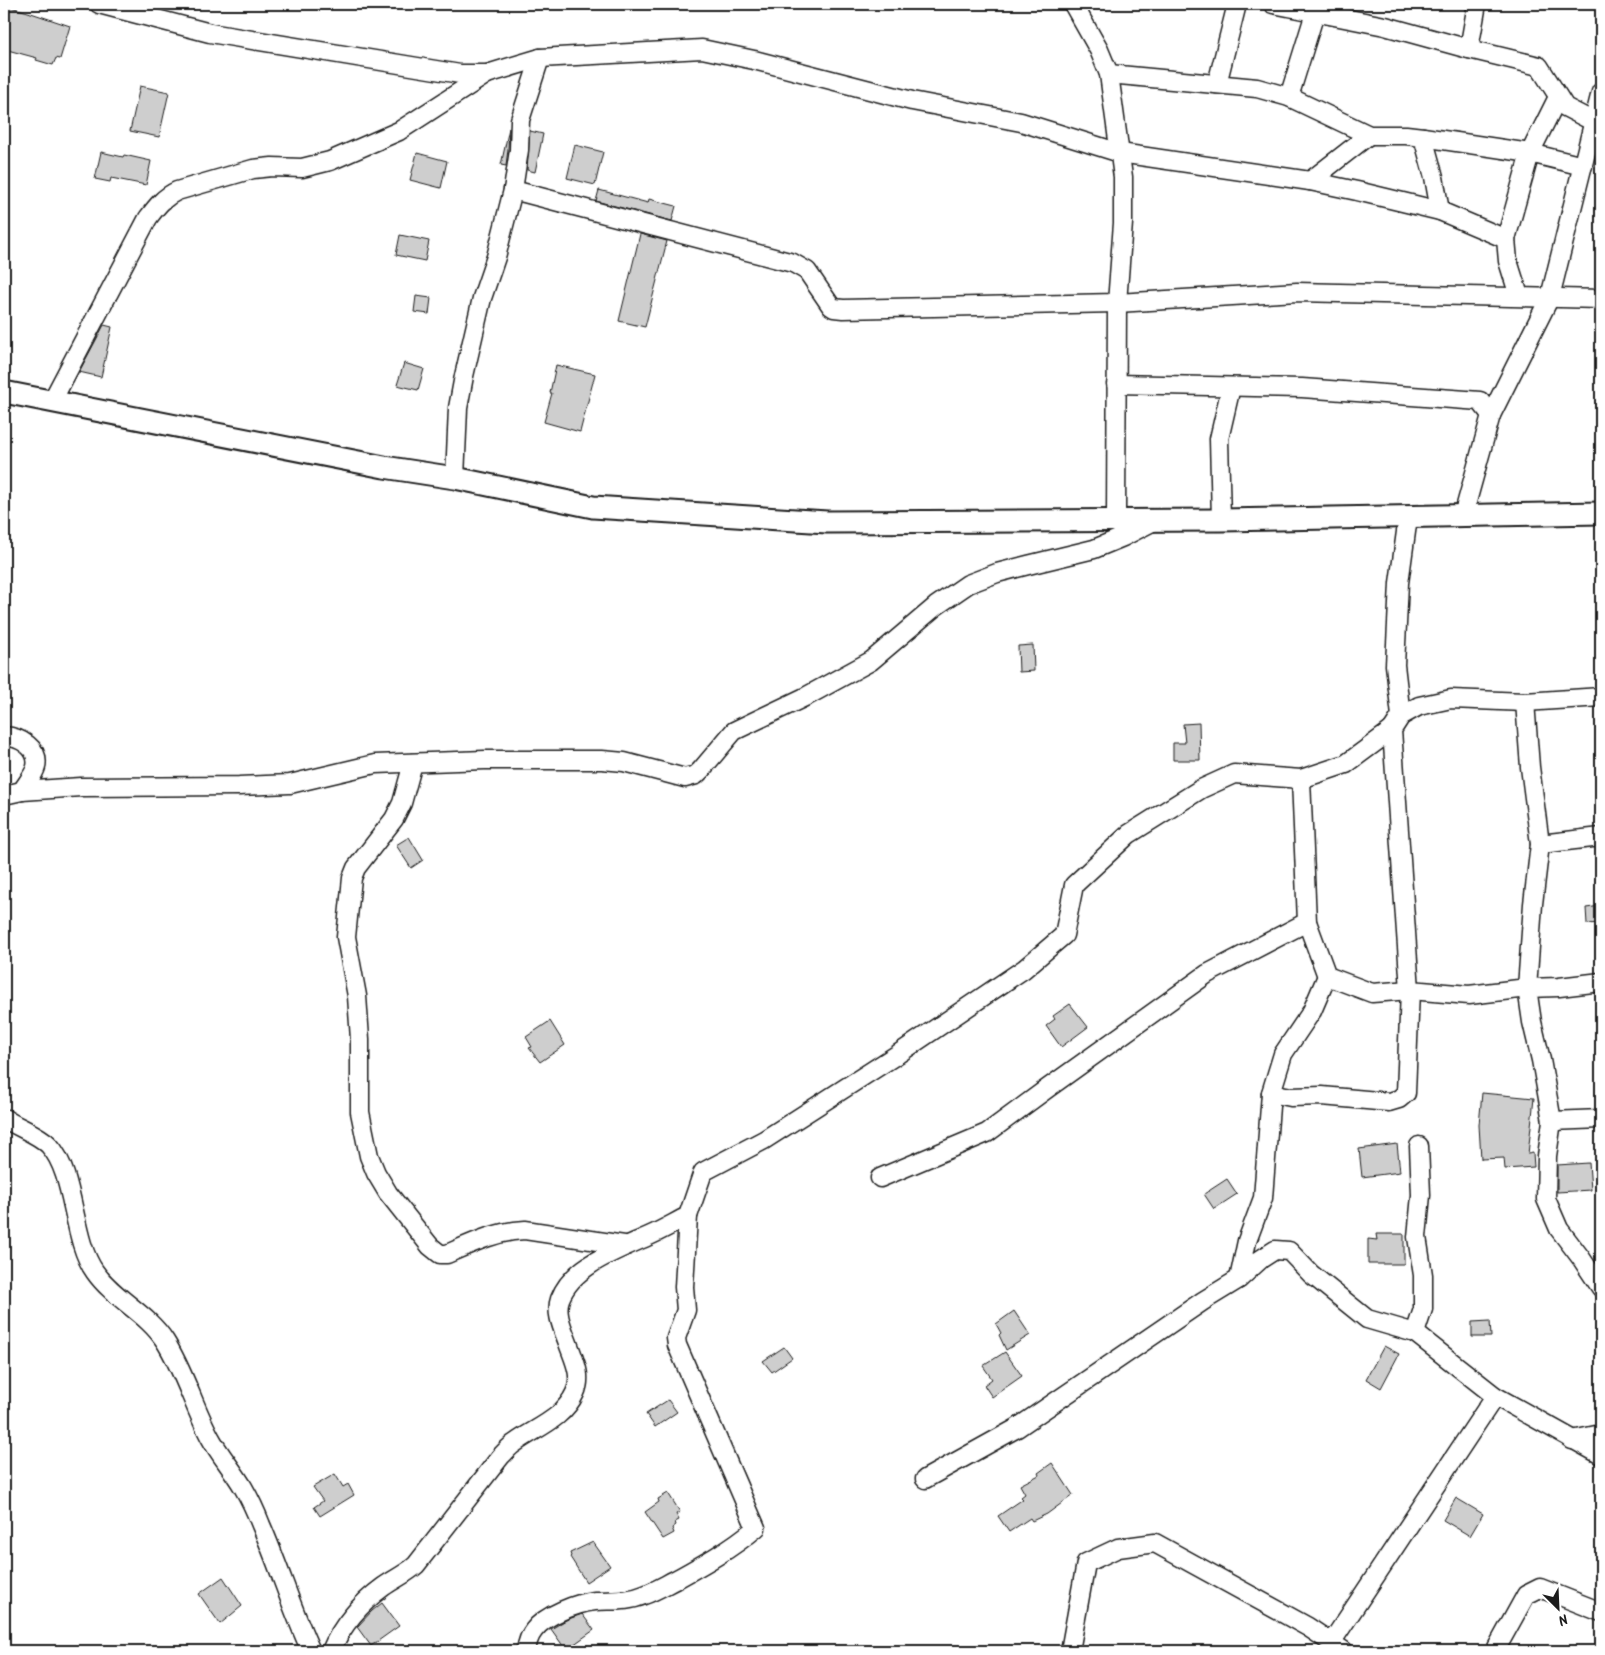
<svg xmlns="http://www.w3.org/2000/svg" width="1605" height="1655" viewBox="0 0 1605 1655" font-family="Kalam,sans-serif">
  <rect width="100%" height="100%" fill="#fff"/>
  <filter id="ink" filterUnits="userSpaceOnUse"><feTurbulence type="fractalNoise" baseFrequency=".02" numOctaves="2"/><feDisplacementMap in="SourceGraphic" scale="10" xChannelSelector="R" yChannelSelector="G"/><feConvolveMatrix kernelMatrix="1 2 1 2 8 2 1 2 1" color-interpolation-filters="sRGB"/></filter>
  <g filter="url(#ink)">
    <g fill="#cecece" stroke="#1c1c1c">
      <polygon points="4,5 28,12 70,26 60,59 56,58 53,65 36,60 37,58 4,49"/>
      <polygon points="140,86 169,92 159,137 130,131"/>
      <polygon points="509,128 508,149 506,166 501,165"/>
      <polygon points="530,131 543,134 535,172 527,170"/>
      <polygon points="575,145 603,152 595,185 567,178"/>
      <polygon points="101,152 123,157 124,155 151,161 146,185 111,178 110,182 95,179"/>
      <polygon points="417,153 447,161 441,188 410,180"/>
      <polygon points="599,190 648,203 649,199 676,206 672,221 596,201"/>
      <polygon points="640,234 667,241 645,327 619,321"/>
      <polygon points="400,235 429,241 425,261 396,255"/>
      <polygon points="416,296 431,298 429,314 414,312"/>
      <polygon points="104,325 112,327 101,377 79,372"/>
      <polygon points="404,363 424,369 418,390 397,385"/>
      <polygon points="556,365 595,374 580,432 544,422 552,393 550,393"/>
      <polygon points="1033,645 1034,671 1019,672 1018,646"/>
      <polygon points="1199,723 1200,760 1173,760 1173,743 1185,743 1183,724"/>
      <polygon points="409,837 423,860 411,868 396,845"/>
      <polygon points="1601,906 1601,923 1587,924 1586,908"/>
      <polygon points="1070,1004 1088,1027 1061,1047 1046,1026 1055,1019 1053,1016"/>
      <polygon points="550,1021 565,1045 540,1062 529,1048 532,1047 526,1037"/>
      <polygon points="1482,1093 1534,1098 1528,1154 1533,1153 1534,1167 1505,1169 1504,1158 1481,1159 1479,1125"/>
      <polygon points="1397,1144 1400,1172 1362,1177 1359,1149"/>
      <polygon points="1589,1163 1591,1190 1557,1192 1557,1165"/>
      <polygon points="1227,1179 1237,1194 1214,1209 1204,1194"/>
      <polygon points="1376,1234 1404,1234 1404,1264 1368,1264 1368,1239 1377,1240"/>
      <polygon points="1014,1311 1030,1335 1006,1350 999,1335 1001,1333 996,1324"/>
      <polygon points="1490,1321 1491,1337 1472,1337 1472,1322"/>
      <polygon points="1384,1346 1399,1354 1381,1388 1366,1379"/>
      <polygon points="784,1347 792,1358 772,1372 763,1361"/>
      <polygon points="1005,1352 1022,1376 992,1397 984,1385 992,1379 983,1366"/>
      <polygon points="668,1400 677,1412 655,1427 646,1414"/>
      <polygon points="1052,1463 1073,1495 1047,1514 1032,1521 1030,1518 1009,1532 998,1516 1023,1499 1021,1497 1025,1494 1020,1485 1039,1475 1038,1473"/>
      <polygon points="335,1474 343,1487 348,1484 354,1495 320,1516 314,1507 323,1501 313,1487"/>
      <polygon points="668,1493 680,1512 676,1514 679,1520 675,1522 676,1525 672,1528 674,1533 663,1539 645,1512 659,1502 658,1499"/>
      <polygon points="1456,1498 1483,1514 1470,1536 1443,1520"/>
      <polygon points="593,1542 610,1566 586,1582 570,1557 571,1556 570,1553"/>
      <polygon points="223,1577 242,1606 220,1624 199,1594"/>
      <polygon points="382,1603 399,1626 371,1646 357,1627 372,1611"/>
      <polygon points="582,1614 594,1630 566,1650 551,1629 566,1620"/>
    </g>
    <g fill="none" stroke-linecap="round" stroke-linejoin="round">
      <defs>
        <g id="minor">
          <polyline points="99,4 210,33 460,74 487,74 540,58 702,49 754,60 912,101 1021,122 1120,153 1310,181 1357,191 1440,211 1506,239 1508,261 1519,296"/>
          <polyline points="1073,4 1099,50 1109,74 1123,177 1123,223 1117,303 1116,521"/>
          <polyline points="1273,4 1385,26 1469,49 1539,66 1565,107 1594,122 1601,129"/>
          <polyline points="1469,49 1477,4"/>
          <polyline points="1109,74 1257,88 1289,97 1369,135 1406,135 1423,137 1434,177 1440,211"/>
          <polyline points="1217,84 1237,4"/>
          <polyline points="1289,97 1315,13"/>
          <polyline points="1423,137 1530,153 1583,166"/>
          <polyline points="1310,181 1369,135"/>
          <polyline points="513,190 793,263 807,271 831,306 834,308 843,309 1117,303 1297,292 1601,299"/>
          <polyline points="1506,239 1530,153 1558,97"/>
          <polyline points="1116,384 1302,388 1480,401 1491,415 1463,516"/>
          <path d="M52,401L148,218C157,206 164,197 177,191L253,169L272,167L302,168L330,161L399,131L487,74"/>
          <polyline points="1491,415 1550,297 1601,92"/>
          <polyline points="455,478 458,408 464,376 482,298 496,257 513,190 519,150 520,120 540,58"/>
          <polyline points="1221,520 1219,439 1231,387"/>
          <polyline points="1401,716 1395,665 1399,583 1408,517"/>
          <path d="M4,736C20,737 40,748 36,767C34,775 26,784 22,791"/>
          <path d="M413,763L402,803L394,819L356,868L352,878L346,937L357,996L360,1039V1112L369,1156L376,1173L388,1193L430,1246L440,1254H447C472,1243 497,1231 525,1230L624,1245"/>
          <polyline points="1301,779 1307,922 1327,976"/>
          <polyline points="4,795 22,791 81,787 239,786 290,784 375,764 485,760 602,760 624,762 685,778 696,775 701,770 734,731 807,696 871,661 936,606 968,584 997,573 1028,565 1094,549 1123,537 1154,521"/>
          <polyline points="1540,844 1601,837"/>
          <polyline points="1601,982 1559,987 1527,988 1532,1022 1541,1060 1552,1121 1547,1156 1546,1199 1559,1229 1581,1258 1601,1288"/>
          <polyline points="1271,1093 1291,1097 1322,1096 1389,1102 1399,1099 1406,1093 1410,990 1392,730 1401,716 1419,706 1451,699 1525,702 1601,697"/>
          <path d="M4,1118C18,1128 37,1133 49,1145C76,1174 71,1239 95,1272C114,1299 147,1313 165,1341C184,1371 193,1405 210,1437C219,1454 233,1470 243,1487C250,1499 256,1512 261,1525C279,1566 292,1610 311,1651"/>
          <polyline points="1552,1121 1601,1119"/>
          <polyline points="880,1178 987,1133 1048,1088 1207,974 1307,922"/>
          <polyline points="1239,1279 1247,1241 1263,1198 1271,1093 1283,1054 1312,1011 1327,976 1372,993 1410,990 1469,995 1527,988 1533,904 1540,844 1530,767 1525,702"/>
          <polyline points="1415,1333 1495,1396 1601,1455"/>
          <polyline points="1572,1440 1601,1434"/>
          <polyline points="925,1479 1017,1428 1203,1301 1239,1279 1261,1259 1275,1250 1289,1251 1311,1274 1367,1319 1415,1333 1423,1309 1423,1275 1417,1237 1421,1195 1419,1146"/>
          <polyline points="1331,1643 1495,1396"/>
          <path d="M331,1651C341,1626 361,1603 383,1587C394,1579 406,1574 416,1565L501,1456C506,1451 510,1446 515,1443C537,1427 563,1419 575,1393C583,1376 574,1360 568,1343C563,1329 555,1313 560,1299C573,1264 621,1249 651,1235C664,1229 676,1222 688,1216"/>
          <path d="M526,1651C527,1644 529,1636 534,1630C545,1615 577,1603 595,1601C612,1600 628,1602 644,1595C655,1591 665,1585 675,1580C704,1564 731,1549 756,1528L677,1345L676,1338L686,1310L684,1287L688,1216L703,1172L764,1140L898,1054L1024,969L1064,935L1074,885L1129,834L1201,789L1234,774L1301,779L1346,764L1392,730"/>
          <polyline points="1070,1651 1086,1563 1118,1548 1155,1543 1308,1627 1344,1651"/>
          <polyline points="1495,1651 1526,1595 1540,1588 1601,1612"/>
        </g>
        <polyline id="tertiary" points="4,392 384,467 455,478 593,507 827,522 1221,520 1601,513"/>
      </defs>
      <use href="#minor" stroke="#1c1c1c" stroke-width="21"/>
      <use href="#tertiary" stroke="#1c1c1c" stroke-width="25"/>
      <use href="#minor" stroke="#fff" stroke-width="18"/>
      <use href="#tertiary" stroke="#fff" stroke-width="21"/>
    </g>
  </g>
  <rect width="1605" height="1655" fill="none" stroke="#fff" stroke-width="20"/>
  <rect x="10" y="10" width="1585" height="1635" fill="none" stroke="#1c1c1c" stroke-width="2" filter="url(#ink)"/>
  <g transform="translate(1558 1608) rotate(156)" stroke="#ffffff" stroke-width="4" paint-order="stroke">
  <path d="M0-4L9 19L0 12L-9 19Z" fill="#1c1c1c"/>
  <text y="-8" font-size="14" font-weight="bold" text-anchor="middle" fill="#1c1c1c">N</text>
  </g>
</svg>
